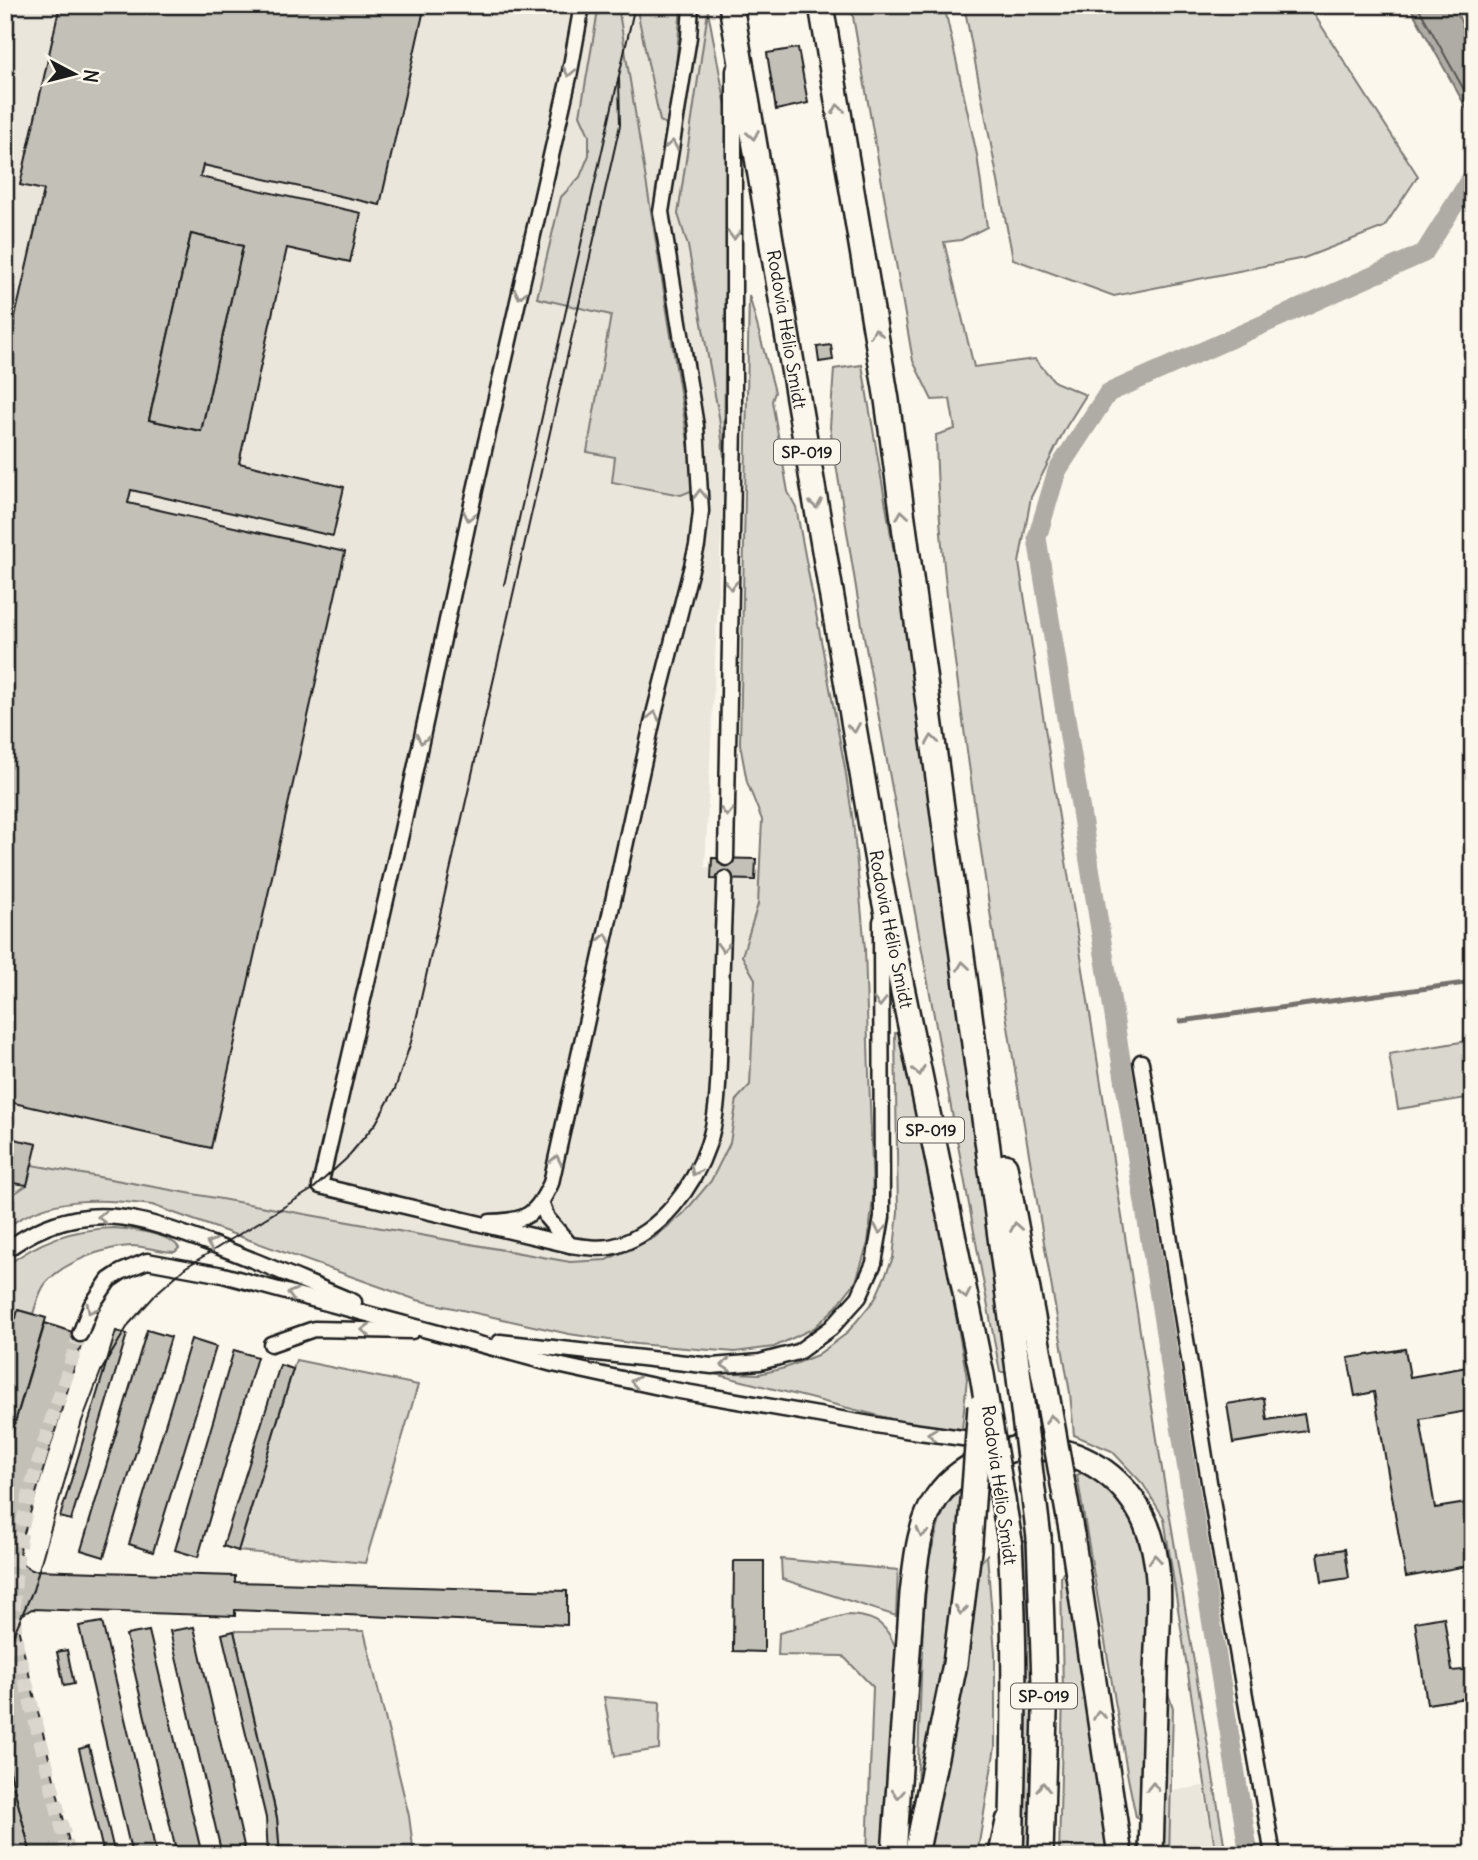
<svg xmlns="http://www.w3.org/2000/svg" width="1478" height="1860" viewBox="0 0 1478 1860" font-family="Delius,sans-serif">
  <rect width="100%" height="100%" fill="#fbf7ec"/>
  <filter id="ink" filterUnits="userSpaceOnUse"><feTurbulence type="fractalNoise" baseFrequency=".0143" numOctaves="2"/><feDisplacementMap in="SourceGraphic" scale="14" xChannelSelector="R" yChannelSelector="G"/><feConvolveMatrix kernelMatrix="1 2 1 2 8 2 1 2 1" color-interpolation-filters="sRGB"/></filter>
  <g filter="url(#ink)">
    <g fill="#eae6dc">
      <polygon points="5,5 707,5 728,117 723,496 705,867 760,870 758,904 742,956 755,979 750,1085 737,1099 730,1143 711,1181 684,1213 654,1238 627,1252 606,1260 570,1262 33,1165 27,1185 5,1200"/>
      <polygon points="1203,1786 1215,1855 1170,1855 1170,1791"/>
    </g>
    <g fill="#dad7ce" stroke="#7b7a75" stroke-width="2">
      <polygon points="599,5 618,6 694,479 691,491 681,495 612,482 615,457 587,452 611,315 537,298 561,197 580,177 589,155 589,135 580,115"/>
      <polygon points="636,5 681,5 672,117 666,124 660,121"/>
      <path d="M851,5H944L977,155L987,227L961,240L944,242L974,367L1035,359L1055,382L1086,395L1066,427L1031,497L1019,563L1157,1439L1226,1855H1216L1164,1518L1143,1484L1112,1451L1074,1435L1070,1393C1035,1191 1000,990 972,787C956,670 938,552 936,435L955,429L950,399L932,400L913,361Z"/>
      <polygon points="964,5 1308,5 1418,176 1384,227 1304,258 1114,296 1013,259"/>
      <polygon points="708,11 728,117 724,457 719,417 688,246 678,214"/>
      <path d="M749,295L775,392L772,401L788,492L796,507L845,768L853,821L865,949L873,1198L868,1243L856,1281L836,1307L814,1328L774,1347L735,1352L636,1344L569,1334L417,1300L152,1205C101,1198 48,1195 5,1229V1200L27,1185L32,1165L570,1262L606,1260L654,1238L684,1213L711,1181L730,1143L737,1099L750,1085L755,979L742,956L758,904L762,820L747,782L740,744Z"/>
      <polygon points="862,365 914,670 1009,1372 1000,1372 864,637 830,427 834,369"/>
      <polygon points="905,1031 967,1378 962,1429 915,1425 707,1372 759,1374 785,1368 817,1355 846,1334 875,1299 893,1258 898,1212 895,1033"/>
      <polygon points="1473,1040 1473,1097 1398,1109 1389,1054"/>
      <path d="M113,1228C130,1229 170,1233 179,1248L175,1252C160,1252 146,1246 131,1246C105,1247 62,1263 46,1283C39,1291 36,1305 33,1314L18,1310L16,1318L5,1316V1267C38,1241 72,1229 113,1228Z"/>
      <polygon points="296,1360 418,1385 365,1563 238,1551"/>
      <polygon points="1087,1471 1133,1506 1151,1584 1144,1817 1139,1820 1136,1817 1128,1778 1077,1475"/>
      <polygon points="962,1491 962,1543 944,1700 916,1817 923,1621 929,1559 940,1520 949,1501"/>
      <polygon points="1020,1541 1026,1541 1032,1603 1033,1662 1031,1855 1020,1855"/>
      <polygon points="987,1555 995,1653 995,1747 977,1855 922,1855 978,1565"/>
      <polygon points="781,1559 898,1570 896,1616 782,1579"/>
      <polygon points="1064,1571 1067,1573 1114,1855 1059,1855 1063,1694 1061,1577"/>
      <path d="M846,1615C877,1616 887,1624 898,1653L886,1855H867L873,1687L843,1656L778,1655L779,1633Z"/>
      <polygon points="234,1631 364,1631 409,1816 414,1855 280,1855 277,1817"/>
      <polygon points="1167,1690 1173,1708 1169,1855 1162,1855"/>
      <polygon points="604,1697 660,1702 659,1749 615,1756"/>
    </g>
    <polygon fill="#afaca5" stroke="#74726e" stroke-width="2" points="1409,5 1454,5 1473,51 1473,120"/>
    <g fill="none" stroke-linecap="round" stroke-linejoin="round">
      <polyline stroke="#575653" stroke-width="2" points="1417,5 1473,106"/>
      <polyline stroke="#74726e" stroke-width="5" points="1181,1021 1473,982"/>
      <polyline stroke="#afaca5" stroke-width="19" points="1249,1855 1037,538 1057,471 1108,393 1424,253 1473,175"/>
    </g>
    <g fill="#c3c0b8" stroke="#1c1c1c" stroke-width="2" fill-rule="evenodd">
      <path d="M60,5H425L380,205L203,165L200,177L361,213L350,262L287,248L239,463L344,487L333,536L131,490L128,503L345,552L211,1148L5,1101V361L44,190L20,185ZM191,234L243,246L201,431L149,420Z"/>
      <polygon points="798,48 808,103 776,110 767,53"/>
      <polygon points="191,234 243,246 201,431 149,420"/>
      <polygon points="831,345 833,360 819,362 817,347"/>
      <polygon points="712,858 756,859 755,880 711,879"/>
      <polygon points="5,1137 37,1144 27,1185 5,1182"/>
      <polygon points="18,1310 46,1318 5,1456 5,1316 16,1318"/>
      <polygon points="45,1323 84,1336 21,1543 19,1562 32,1570 235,1576 235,1582 567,1591 567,1625 235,1610 235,1616 32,1609 20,1616 19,1632 72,1855 9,1855 30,1851 5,1752 5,1456"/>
      <polygon points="147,1330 171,1337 104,1557 81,1550"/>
      <polygon points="116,1331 127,1334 71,1520 60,1517"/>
      <polygon points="191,1339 216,1347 153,1552 129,1544"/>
      <polygon points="1405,1349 1410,1377 1473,1366 1473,1410 1420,1419 1435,1508 1473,1502 1473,1565 1406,1577 1374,1392 1355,1396 1348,1358"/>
      <polygon points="234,1350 257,1357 198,1557 175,1550"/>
      <polygon points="280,1365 293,1369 238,1551 223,1546"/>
      <polygon points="1264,1398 1267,1420 1304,1414 1307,1431 1233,1443 1227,1404"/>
      <polygon points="1345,1549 1349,1578 1322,1582 1318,1553"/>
      <polygon points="734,1561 764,1561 764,1652 733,1651"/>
      <polygon points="1444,1617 1452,1671 1473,1669 1473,1697 1427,1704 1415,1622"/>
      <polygon points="102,1622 151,1828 156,1855 132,1855 79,1626"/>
      <polygon points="194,1627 245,1850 246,1855 222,1855 170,1631"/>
      <polygon points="149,1631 202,1855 177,1855 126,1635"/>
      <polygon points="234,1631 277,1818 280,1855 268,1855 266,1818 222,1634"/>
      <polygon points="67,1650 74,1684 64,1686 57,1652"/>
      <polygon points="89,1746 115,1855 104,1855 79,1749"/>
      <polygon points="5,1752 30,1851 9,1855 5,1855"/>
    </g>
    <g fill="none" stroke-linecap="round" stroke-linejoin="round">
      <path stroke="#dad6cd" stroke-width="14" stroke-dasharray="14 7" stroke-linecap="butt" d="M69,1855L17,1647C2,1540 49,1434 80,1334"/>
      <defs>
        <g id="minor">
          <path d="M582,5L569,77L475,490L402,830L320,1186L570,1245C585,1247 603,1250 618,1245C661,1232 694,1186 708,1145C720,1111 718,1070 720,1034C721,982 723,931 725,879"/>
          <polyline points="726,858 734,425 734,70"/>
          <polyline points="1141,1062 1229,1605 1273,1855"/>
          <polyline points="542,1204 547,1218 570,1245"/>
          <path d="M490,1222C526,1221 536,1216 551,1183L655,710L697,546L701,511L696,426L661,212L689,37L691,5"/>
          <path d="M5,1251C30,1232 56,1220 87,1217C127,1213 165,1227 201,1240C253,1259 303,1281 354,1302"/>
          <polyline points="80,1334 91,1306 109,1280 121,1272 147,1261 223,1275 553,1364 668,1389 905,1430 984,1441"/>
          <polyline points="500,1342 712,1366 760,1362 798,1352 831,1328 859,1297 874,1263 882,1217 881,921"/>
          <polyline points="271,1344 314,1329 412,1331"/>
          <polyline points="996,1855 1004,1819"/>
        </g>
        <g id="primary">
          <path id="s1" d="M731,5L881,885L982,1375"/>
          <polyline points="821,5 887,400 1018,1370"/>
          <polyline points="1005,1166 1042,1366"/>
          <polyline points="1072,1535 1120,1855"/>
          <polyline points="1039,1538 1045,1712 1041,1855"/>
          <path d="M1010,1541C1016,1646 1014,1750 1011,1855"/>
          <path d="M894,1855L912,1594C916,1561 918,1525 937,1497C951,1476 973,1463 996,1455C1005,1452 1013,1448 1022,1447C1028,1446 1036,1448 1043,1448C1088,1453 1126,1480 1145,1522C1166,1568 1157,1625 1156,1674C1154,1734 1153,1795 1151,1855"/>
          <polyline points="916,1855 955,1664 970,1542"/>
        </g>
      </defs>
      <use href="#minor" stroke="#1c1c1c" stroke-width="19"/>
      <use href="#primary" stroke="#1c1c1c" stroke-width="28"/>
      <use href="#minor" stroke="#fbf7ec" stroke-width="14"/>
      <use href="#primary" stroke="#fbf7ec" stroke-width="23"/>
      <g stroke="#1c1c1c" stroke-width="2">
        <polyline points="504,585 635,5"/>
        <polyline points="5,1654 33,1590 82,1421 101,1371 129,1324 159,1291 186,1267 313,1189 346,1159 376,1123 395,1089 411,1042 620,125 619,78"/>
      </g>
      <defs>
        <g id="primary-bridge">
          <polyline points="1042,1366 1072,1535"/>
          <polyline points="1018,1370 1039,1538"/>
          <polyline points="982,1375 1010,1541"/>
          <polyline points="970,1542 980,1406"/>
        </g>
      </defs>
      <use href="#primary-bridge" stroke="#1c1c1c" stroke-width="28" stroke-linecap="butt"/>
      <use href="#primary-bridge" stroke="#fbf7ec" stroke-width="23"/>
    </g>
    <defs><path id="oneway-chevron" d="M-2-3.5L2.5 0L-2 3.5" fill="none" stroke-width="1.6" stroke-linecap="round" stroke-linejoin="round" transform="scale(1.75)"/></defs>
    <g stroke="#97948e">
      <use href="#oneway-chevron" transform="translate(569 72) rotate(101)"/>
      <use href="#oneway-chevron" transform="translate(838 109) rotate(-99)"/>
      <use href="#oneway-chevron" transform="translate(753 135) rotate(80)"/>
      <use href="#oneway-chevron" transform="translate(672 145) rotate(-80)"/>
      <use href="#oneway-chevron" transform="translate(734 235) rotate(90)"/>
      <use href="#oneway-chevron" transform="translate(520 294) rotate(102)"/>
      <use href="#oneway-chevron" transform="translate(876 333) rotate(-99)"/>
      <use href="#oneway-chevron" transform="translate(700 494) rotate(-91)"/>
      <use href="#oneway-chevron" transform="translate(816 504) rotate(80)"/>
      <use href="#oneway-chevron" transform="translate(902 515) rotate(-98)"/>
      <use href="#oneway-chevron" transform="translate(469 516) rotate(102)"/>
      <use href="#oneway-chevron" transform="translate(731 585) rotate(91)"/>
      <use href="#oneway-chevron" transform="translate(654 716) rotate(-77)"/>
      <use href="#oneway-chevron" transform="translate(854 728) rotate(80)"/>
      <use href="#oneway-chevron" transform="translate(422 739) rotate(102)"/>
      <use href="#oneway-chevron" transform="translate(932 740) rotate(-98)"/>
      <use href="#oneway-chevron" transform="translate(727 812) rotate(91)"/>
      <use href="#oneway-chevron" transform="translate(605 938) rotate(-78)"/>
      <use href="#oneway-chevron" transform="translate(723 947) rotate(92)"/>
      <use href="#oneway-chevron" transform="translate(963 966) rotate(-98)"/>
      <use href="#oneway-chevron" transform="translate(880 1002) rotate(90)"/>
      <use href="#oneway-chevron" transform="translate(919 1071) rotate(78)"/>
      <use href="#oneway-chevron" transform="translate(556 1160) rotate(-78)"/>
      <use href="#oneway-chevron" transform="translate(695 1171) rotate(118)"/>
      <use href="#oneway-chevron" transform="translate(102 1217) rotate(-180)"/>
      <use href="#oneway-chevron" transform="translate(1016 1227) rotate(-100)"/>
      <use href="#oneway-chevron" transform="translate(880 1229) rotate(100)"/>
      <use href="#oneway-chevron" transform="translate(211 1244) rotate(-160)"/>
      <use href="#oneway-chevron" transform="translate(292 1294) rotate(-165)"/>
      <use href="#oneway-chevron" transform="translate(965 1294) rotate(78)"/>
      <use href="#oneway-chevron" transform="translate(91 1309) rotate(117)"/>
      <use href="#oneway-chevron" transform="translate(366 1330) rotate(-179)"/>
      <use href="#oneway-chevron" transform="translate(726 1365) rotate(175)"/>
      <use href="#oneway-chevron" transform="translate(635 1382) rotate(-168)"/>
      <use href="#oneway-chevron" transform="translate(1051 1419) rotate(-100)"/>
      <use href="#oneway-chevron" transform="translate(932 1434) rotate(-173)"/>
      <use href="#oneway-chevron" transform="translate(922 1533) rotate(105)"/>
      <use href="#oneway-chevron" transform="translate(1155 1559) rotate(-95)"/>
      <use href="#oneway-chevron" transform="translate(961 1610) rotate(97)"/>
      <use href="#oneway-chevron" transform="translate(1099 1715) rotate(-99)"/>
      <use href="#oneway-chevron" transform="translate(1043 1787) rotate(-89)"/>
      <use href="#oneway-chevron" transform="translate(1153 1787) rotate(-89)"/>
      <use href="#oneway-chevron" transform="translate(898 1794) rotate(94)"/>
    </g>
  </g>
  <g text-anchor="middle" stroke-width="5" stroke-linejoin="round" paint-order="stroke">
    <g fill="#fbf7ec" stroke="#5f5e5a" stroke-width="2">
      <rect x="774" y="439.5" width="66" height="25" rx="5"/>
      <rect x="898" y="1117.5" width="66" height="25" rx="5"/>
      <rect x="1011" y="1683.5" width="66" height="25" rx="5"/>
    </g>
    <g font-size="16" font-weight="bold" fill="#1c1c1c">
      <text x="807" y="458">SP-019</text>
      <text x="931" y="1136">SP-019</text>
      <text x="1044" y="1702">SP-019</text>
    </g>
    <g font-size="18" fill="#1c1c1c" stroke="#fbf7ec">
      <text dy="6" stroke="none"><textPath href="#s1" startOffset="329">Rodovia Hélio Smidt</textPath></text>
      <text dy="6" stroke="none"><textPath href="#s1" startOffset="938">Rodovia Hélio Smidt</textPath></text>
      <text transform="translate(999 1485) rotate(82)" y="6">Rodovia Hélio Smidt</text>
    </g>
  </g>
  <rect width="1478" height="1860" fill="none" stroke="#fbf7ec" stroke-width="28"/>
  <rect x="14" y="14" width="1450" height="1832" fill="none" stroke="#1c1c1c" stroke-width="2.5" filter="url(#ink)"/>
  <g transform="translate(74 74) rotate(97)" stroke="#fbf7ec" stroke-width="5" paint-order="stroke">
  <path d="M0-5L12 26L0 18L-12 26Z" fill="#1c1c1c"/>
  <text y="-10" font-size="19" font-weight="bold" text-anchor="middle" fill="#1c1c1c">N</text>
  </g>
</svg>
